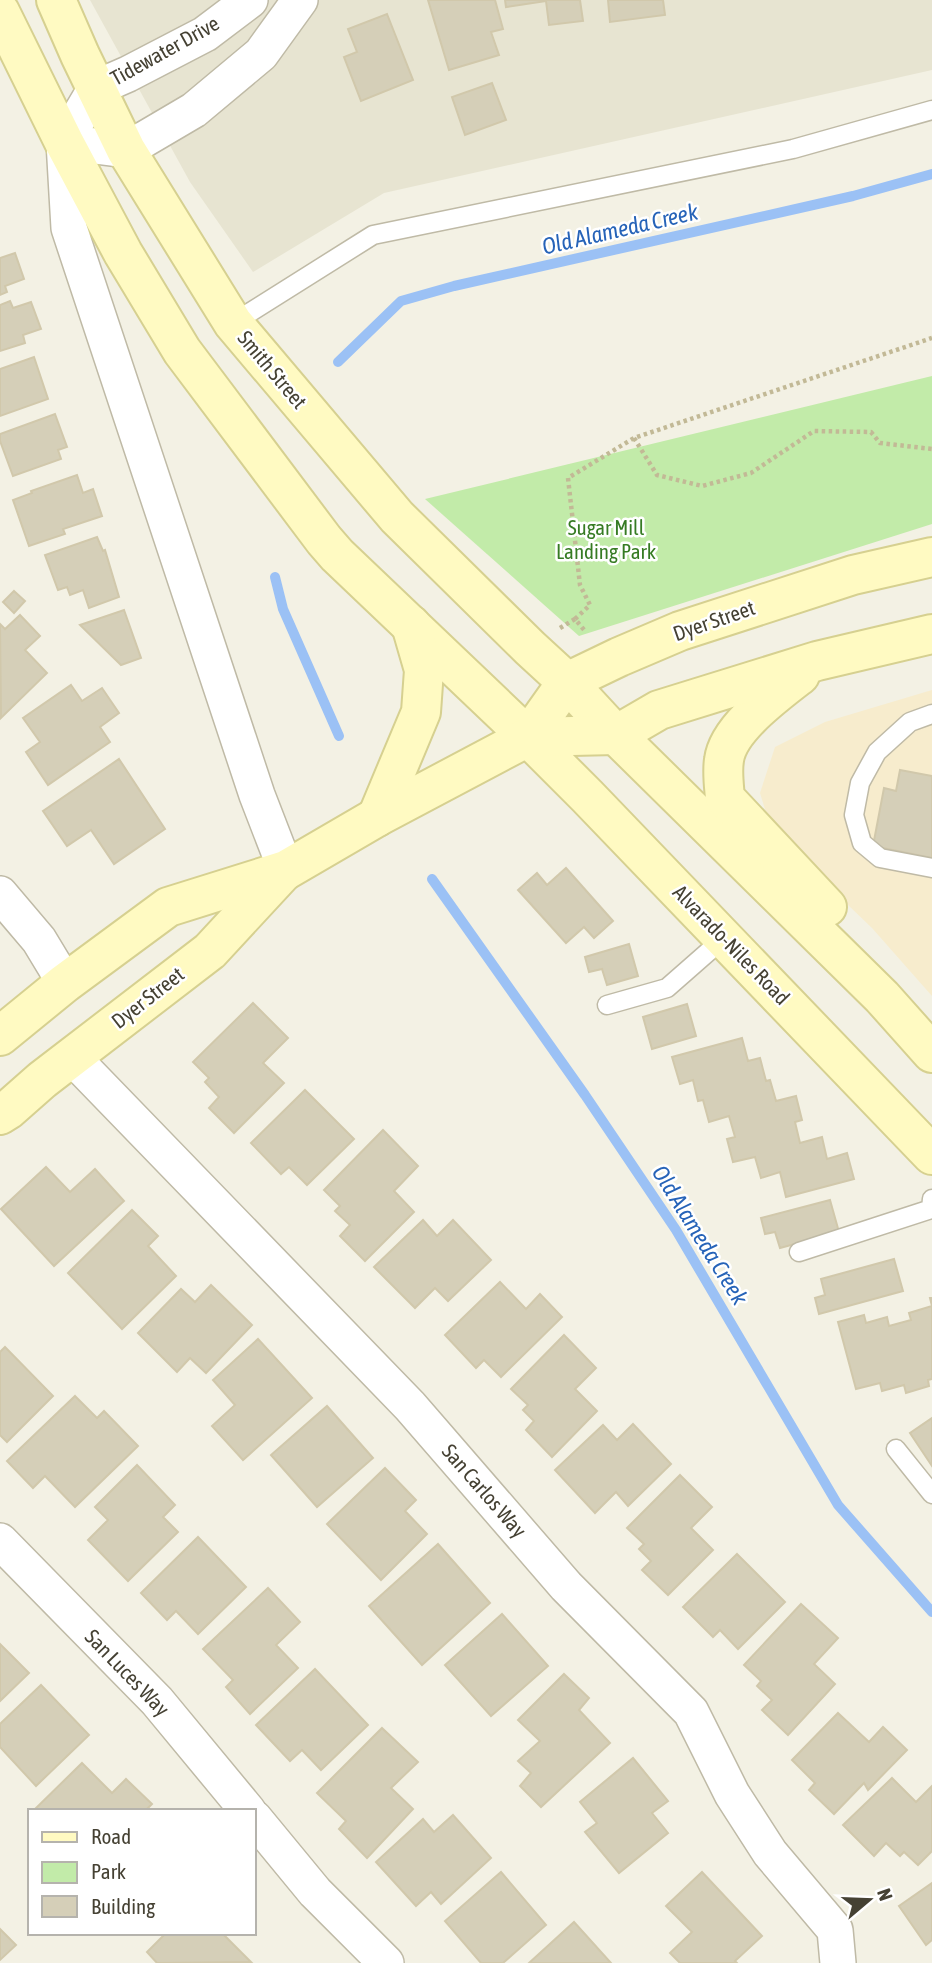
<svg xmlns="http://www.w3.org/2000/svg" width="932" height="1963" viewBox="0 0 932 1963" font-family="'Asap Condensed',sans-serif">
  <rect width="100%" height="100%" fill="#f3f1e4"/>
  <polygon fill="#e7e4d1" points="90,0 932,0 932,70 384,193 253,272 190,182"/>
  <polygon fill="#f7eccd" points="932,690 932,996 872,928 772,832 760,793 775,747 825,722"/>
  <polygon fill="#c2eba9" points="932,376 932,524 579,636 425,499"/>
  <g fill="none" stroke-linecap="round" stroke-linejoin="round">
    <g stroke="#9bc1f5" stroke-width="10">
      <polyline points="338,362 401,301 454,286 853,196 932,174"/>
      <polyline points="275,577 283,609 339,736"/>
      <polyline points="432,879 585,1095 676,1230 838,1505 932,1612"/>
    </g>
  </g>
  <g fill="#d5cfb8" stroke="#d1c8ab" stroke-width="2">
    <polygon points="428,0 495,0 503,29 491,32 499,55 449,70"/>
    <polygon points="505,0 580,0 583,21 549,25 546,1 506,7"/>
    <polygon points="608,0 663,0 665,15 610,22"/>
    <polygon points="387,14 413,80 361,101 344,57 357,52 348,29"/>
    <polygon points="492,83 506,120 465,135 452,97"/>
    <polygon points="15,253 24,279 5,286 7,292 0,295 0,258"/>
    <polygon points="10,301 13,308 31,302 41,329 23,335 25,343 0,351 0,305"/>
    <polygon points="34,357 48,399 0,416 0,369"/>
    <polygon points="55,414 67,447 58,450 61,459 13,476 0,441 0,434"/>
    <polygon points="77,475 83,493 93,489 102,516 63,529 65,534 29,546 13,500 32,493 31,491"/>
    <polygon points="97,537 103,551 105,550 119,597 89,608 83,590 70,595 67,587 58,590 45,555"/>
    <polygon points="14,591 25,601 14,613 3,602"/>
    <polygon points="124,610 141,658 121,665 80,625"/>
    <polygon points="20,615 40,636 25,650 47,673 1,718 0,624 5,629"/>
    <polygon points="71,685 82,701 102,688 119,713 100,727 110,742 48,785 26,752 40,742 23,718"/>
    <polygon points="119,759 165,829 114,864 91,830 67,846 43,811"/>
    <polygon points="900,770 932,776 932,858 873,846 884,788 896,791"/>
    <polygon points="566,868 613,921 594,938 584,927 566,943 518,890 537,873 547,885"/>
    <polygon points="629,944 638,976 607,985 602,969 589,972 585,957"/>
    <polygon points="253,1003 288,1038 263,1063 284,1083 234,1133 209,1108 219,1097 205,1082 209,1078 193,1062"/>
    <polygon points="687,1004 696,1036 652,1049 643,1017"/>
    <polygon points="742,1038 748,1061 760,1058 766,1081 770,1080 776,1101 796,1096 802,1120 795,1122 800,1143 822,1137 827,1159 847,1153 854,1179 786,1197 780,1172 761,1178 755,1157 733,1162 727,1139 735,1137 729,1116 709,1122 703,1100 698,1101 693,1080 680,1084 672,1057"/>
    <polygon points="305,1090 354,1139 307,1185 289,1167 281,1174 251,1143"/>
    <polygon points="383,1130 418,1166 394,1191 414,1212 365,1261 340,1236 350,1225 335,1211 340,1206 324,1190"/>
    <polygon points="46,1167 70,1192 95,1169 124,1201 54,1266 1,1209"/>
    <polygon points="830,1200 839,1232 780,1248 775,1232 765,1234 761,1218"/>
    <polygon points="132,1210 158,1236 148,1246 176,1276 122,1329 68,1273"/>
    <polygon points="423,1220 437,1236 453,1220 491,1260 448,1301 435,1288 415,1308 374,1267"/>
    <polygon points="894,1259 903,1291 819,1314 815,1298 825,1295 821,1279"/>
    <polygon points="500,1282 526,1309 540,1294 562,1317 501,1377 484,1360 476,1368 445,1335"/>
    <polygon points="211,1285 252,1325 206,1373 190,1358 177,1372 138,1333 181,1289 195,1302"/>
    <polygon points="930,1298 932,1298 932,1379 928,1380 929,1386 906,1393 904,1385 882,1391 880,1383 856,1389 838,1322 864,1315 866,1323 887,1317 889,1326 911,1320 909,1313 932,1306"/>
    <polygon points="564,1335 596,1368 575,1389 597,1411 552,1457 526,1430 534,1421 523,1410 528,1405 511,1389"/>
    <polygon points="258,1339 312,1398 243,1460 212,1426 235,1405 213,1380"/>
    <polygon points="5,1347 53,1396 7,1442 0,1435 0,1352"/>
    <polygon points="75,1396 97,1418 104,1411 138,1446 75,1507 45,1476 33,1488 7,1461"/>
    <polygon points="327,1406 373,1458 317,1507 271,1455"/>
    <polygon points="932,1418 932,1466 910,1433"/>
    <polygon points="633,1424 671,1464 628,1506 616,1492 595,1513 555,1470 603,1425 617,1440"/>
    <polygon points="137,1465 175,1505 163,1517 178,1532 128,1581 88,1540 108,1520 95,1507"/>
    <polygon points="385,1468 416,1500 405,1511 427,1534 381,1580 327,1524"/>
    <polygon points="680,1475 712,1507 691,1528 713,1550 668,1595 642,1570 651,1561 639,1549 644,1544 627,1528"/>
    <polygon points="198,1537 246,1587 198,1634 176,1611 167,1620 141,1593"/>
    <polygon points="438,1544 490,1603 422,1665 369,1606"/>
    <polygon points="737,1554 785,1602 738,1649 720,1630 713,1637 683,1607"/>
    <polygon points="268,1588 300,1622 276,1645 298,1668 250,1714 226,1687 233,1680 203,1649"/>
    <polygon points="801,1604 838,1638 814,1664 835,1684 788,1735 762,1710 772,1700 757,1686 761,1681 744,1665"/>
    <polygon points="502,1614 548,1666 491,1716 445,1665"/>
    <polygon points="0,1644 29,1673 0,1701"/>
    <polygon points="315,1669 368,1725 321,1770 302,1750 290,1761 256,1725"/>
    <polygon points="564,1674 589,1698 579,1710 610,1743 541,1807 520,1786 531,1773 518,1761 540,1741 518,1720"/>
    <polygon points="41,1685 89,1735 36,1786 0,1747 0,1724"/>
    <polygon points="838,1713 869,1742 883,1727 907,1750 868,1790 864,1783 834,1814 809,1790 815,1783 792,1760"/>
    <polygon points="382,1728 418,1762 391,1788 413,1809 367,1858 339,1829 346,1821 317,1793"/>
    <polygon points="633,1758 668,1801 652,1813 668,1833 619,1873 585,1832 597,1823 580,1802"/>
    <polygon points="82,1763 112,1793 126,1779 152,1804 145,1811 33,1811"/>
    <polygon points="892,1778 916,1802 932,1786 932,1851 918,1865 904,1852 900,1856 886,1843 874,1856 843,1825"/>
    <polygon points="453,1815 491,1858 441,1904 431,1892 416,1906 376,1862 423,1819 434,1832"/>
    <polygon points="501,1872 546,1925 503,1963 481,1963 445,1921"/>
    <polygon points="702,1872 762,1936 735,1961 737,1963 680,1963 670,1953 692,1932 666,1906"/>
    <polygon points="932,1883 932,1940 926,1945 899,1906"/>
    <polygon points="574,1922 611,1963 529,1963"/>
    <polygon points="0,1929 16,1945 0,1960"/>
    <polygon points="166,1933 222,1933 251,1962 157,1963 147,1952"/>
  </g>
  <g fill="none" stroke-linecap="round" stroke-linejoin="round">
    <defs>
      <g id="lane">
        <polyline points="233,323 373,235 793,149 932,110"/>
        <polyline points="932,714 910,722 877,752 860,783 854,815 862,843 880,858 932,868"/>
        <polyline points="607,1005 667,988 724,938"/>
        <polyline points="799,1252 931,1209 932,1199"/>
        <polyline points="896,1449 932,1494"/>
      </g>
      <g id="street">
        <polyline points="64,142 69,228 257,795 286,870"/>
        <polyline points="64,142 126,150 194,110 261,54 300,0"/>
        <polyline points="64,142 96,88 128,74 205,34 250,0"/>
        <polyline points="0,894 39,940 65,983"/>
        <polyline points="72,1057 410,1406 566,1586 691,1712 732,1794 770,1853 835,1930 838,1963"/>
        <polyline points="0,1541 157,1701 248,1811"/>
        <polyline points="254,1818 315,1892 386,1963"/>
      </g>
      <g id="secondary">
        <polyline points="56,0 80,55 126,150 233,323 397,517 530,648 567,682 616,735 882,997 932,1053"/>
        <polyline points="0,12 64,142 123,253 182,351 324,540 337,555 528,737 587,796 932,1155"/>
        <path d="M800,675C776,694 728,728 724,760C722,772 724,786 725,798L827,907"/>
        <polyline points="528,737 567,682 619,657 680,631 853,575 932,557"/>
        <polyline points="377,817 421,712 424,670 411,625"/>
        <polyline points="0,1036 65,983 168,907 286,870 377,817 528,737 616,735 659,710 817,661 932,634"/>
        <polyline points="0,1115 8,1110 42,1080 210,951 284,871"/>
      </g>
    </defs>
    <use href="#lane" stroke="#bfbaa6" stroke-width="21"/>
    <use href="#street" stroke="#bfbaa6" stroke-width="38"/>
    <use href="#secondary" stroke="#d6d090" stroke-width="42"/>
    <g stroke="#c2b996" stroke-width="4.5" stroke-dasharray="3.5 3.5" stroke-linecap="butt">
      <polyline points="634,438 657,475 702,486 751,473 814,431 871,432 880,443 932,449"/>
      <polyline points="575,619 590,605 580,585 568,478 634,438 932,338"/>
      <polyline points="560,628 575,619 585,631"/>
    </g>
    <use href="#lane" stroke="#fff" stroke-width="18"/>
    <use href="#street" stroke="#fff" stroke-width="35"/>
    <use href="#secondary" stroke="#fffac2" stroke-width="38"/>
  </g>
  <g text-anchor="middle" stroke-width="5" stroke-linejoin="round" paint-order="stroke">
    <g font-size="21" fill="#454133" stroke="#fff">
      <text transform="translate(165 51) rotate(-29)" y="7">Tidewater Drive</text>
      <text transform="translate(272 370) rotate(50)" y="7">Smith Street</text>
      <text transform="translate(714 621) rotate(-19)" y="7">Dyer Street</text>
      <text transform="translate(731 945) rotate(46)" y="7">Alvarado-Niles Road</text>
      <text transform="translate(148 998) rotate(-38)" y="7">Dyer Street</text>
      <text transform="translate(484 1491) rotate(49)" y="7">San Carlos Way</text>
      <text transform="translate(127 1673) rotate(46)" y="7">San Luces Way</text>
    </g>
    <g font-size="21" fill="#367b23" stroke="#fff">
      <text x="606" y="535">Sugar Mill<tspan x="606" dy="24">Landing Park</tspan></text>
    </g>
    <g font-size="23" font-style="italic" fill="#2663b8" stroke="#fff">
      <text transform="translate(620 229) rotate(-13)" y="8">Old Alameda Creek</text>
      <text transform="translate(700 1235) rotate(58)" y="8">Old Alameda Creek</text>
    </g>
  </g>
  <rect x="28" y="1809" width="228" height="126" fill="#ffffff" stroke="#b5b3ad" stroke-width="2"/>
  <rect x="42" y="1832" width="35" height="10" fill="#fffac2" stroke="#b5b3ad" stroke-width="2"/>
  <text x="91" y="1844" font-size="21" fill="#454133">Road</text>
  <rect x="42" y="1862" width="35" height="21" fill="#c2eba9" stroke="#b5b3ad" stroke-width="2"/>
  <text x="91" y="1879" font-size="21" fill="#454133">Park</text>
  <rect x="42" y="1896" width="35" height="21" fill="#d5cfb8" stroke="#b5b3ad" stroke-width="2"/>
  <text x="91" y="1914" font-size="21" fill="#454133">Building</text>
  <g transform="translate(869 1900) rotate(71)" stroke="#ffffff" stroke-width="5" paint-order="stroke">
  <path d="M0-5L12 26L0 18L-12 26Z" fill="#454133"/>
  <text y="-10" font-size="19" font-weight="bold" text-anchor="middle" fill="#454133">N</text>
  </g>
</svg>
